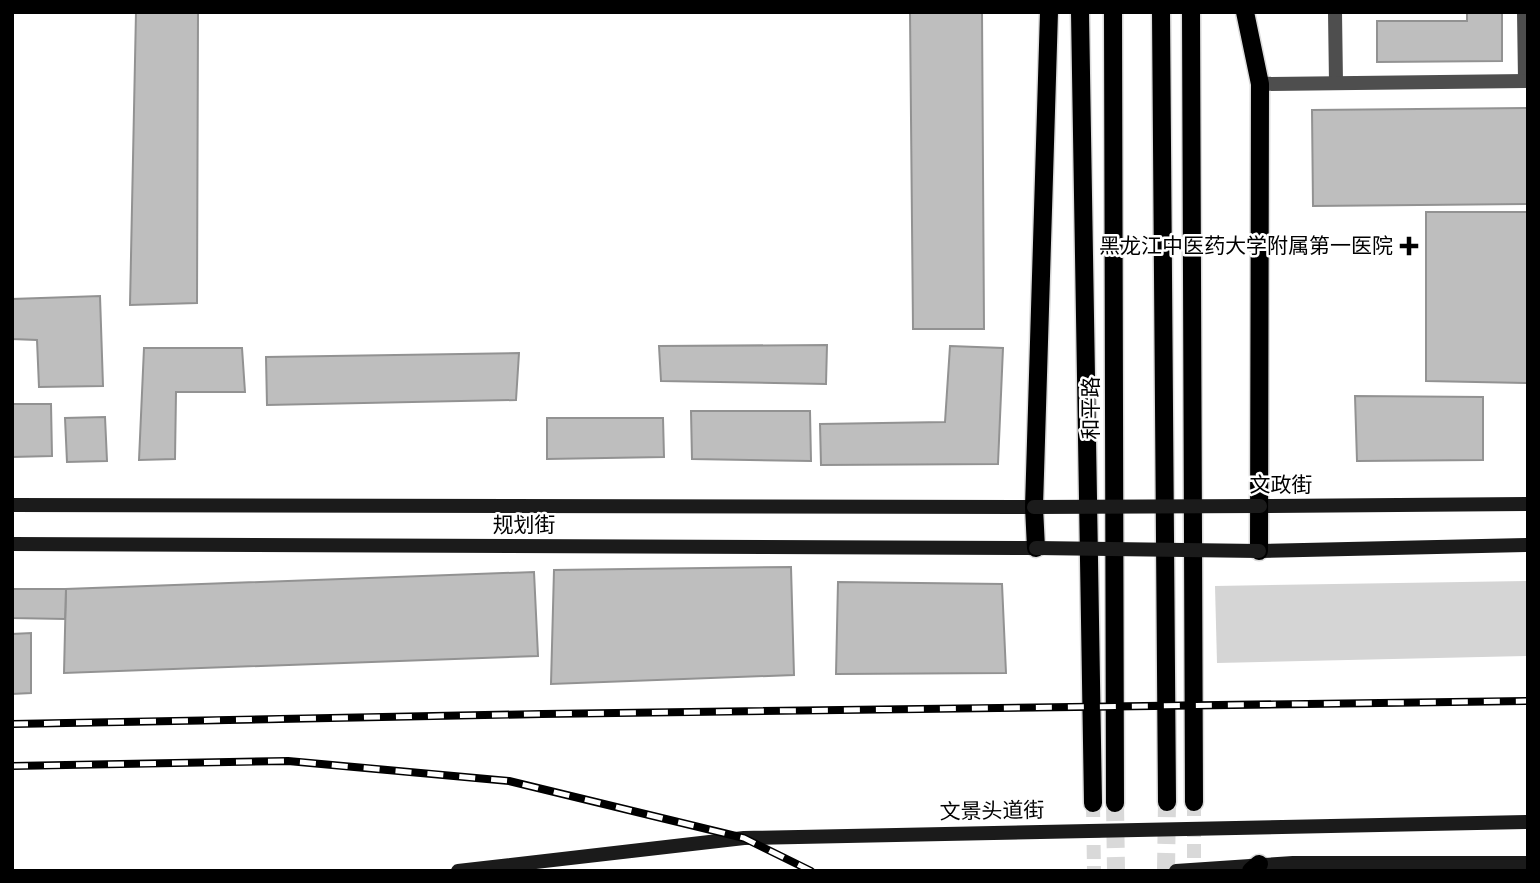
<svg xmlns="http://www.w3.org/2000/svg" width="1540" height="883" viewBox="0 0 1540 883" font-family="Overpass,'Noto Sans SC',sans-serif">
  <rect width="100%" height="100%" fill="#fff"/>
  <polygon fill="#d5d5d5" points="1528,581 1528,656 1217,663 1215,586"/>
  <g fill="#bebebe" stroke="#929292" stroke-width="2">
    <polygon points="136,12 198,12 197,303 130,305"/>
    <polygon points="910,12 982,12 984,329 913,329"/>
    <polygon points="1467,12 1502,12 1502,61 1377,62 1377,21 1467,21"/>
    <polygon points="1528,108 1528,204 1313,206 1312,110"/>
    <polygon points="1426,212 1528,212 1528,383 1426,381"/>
    <polygon points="100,296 103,386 39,387 37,340 12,339 12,299"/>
    <polygon points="827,345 826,384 661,381 659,346"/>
    <polygon points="950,346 1003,348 998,464 821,465 820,424 945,422"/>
    <polygon points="144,348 242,348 245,392 176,392 175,459 139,460"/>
    <polygon points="519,353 516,400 267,405 266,357"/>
    <polygon points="1355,396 1483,397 1483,460 1357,461"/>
    <polygon points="12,404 51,404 52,456 12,457"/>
    <polygon points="691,411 810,411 811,461 692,459"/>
    <polygon points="105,417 107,461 67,462 65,418"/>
    <polygon points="547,418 663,418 664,457 547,459"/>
    <polygon points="791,567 794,675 551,684 554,570"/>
    <polygon points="534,572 538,656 64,673 66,589"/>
    <polygon points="838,582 1002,584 1006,673 836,674"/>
    <polygon points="12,589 66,589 65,619 12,618"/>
    <polygon points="31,633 31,693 12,694 12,634"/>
  </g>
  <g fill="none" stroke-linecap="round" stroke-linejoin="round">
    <g stroke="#d9d9d9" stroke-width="14" stroke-dasharray="14 7" stroke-linecap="butt">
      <polyline points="1194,802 1194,871"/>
      <polyline points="1093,803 1094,871"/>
    </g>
    <g stroke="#d9d9d9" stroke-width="18" stroke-dasharray="18 9" stroke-linecap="butt">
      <polyline points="1115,803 1116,871"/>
      <polyline points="1166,871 1167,802"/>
    </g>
    <defs>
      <g id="primary">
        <polyline points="1080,12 1093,803"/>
        <polyline points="1113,12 1115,803"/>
        <polyline points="1161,12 1167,802"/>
        <polyline points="1191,12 1194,802"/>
        <polyline points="1245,12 1260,84 1259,551"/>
        <polyline points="1036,548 1034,507 1049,12"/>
        <polyline points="1251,871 1259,864"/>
      </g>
    </defs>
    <use href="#primary" stroke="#dbdbdb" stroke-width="21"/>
    <g stroke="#4e4e4e" stroke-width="14">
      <polyline points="1335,12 1336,83"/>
      <polyline points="1524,12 1525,80"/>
      <polyline points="1260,84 1528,81"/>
    </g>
    <g stroke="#1b1b1b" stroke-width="14">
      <polyline points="12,505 1034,507"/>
      <polyline points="1260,506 1528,504"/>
      <polyline points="12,544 1036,548"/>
      <polyline points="1259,551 1528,545"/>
      <polyline points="458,871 744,838 1528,822"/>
      <polyline points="1176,871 1293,863 1528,863"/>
    </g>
    <use href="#primary" stroke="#000" stroke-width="18"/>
    <defs>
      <g id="rail">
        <polyline points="12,724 542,714 1528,701"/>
        <polyline points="12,766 288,761 509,781 744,838 811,871"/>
      </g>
    </defs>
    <use href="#rail" stroke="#000" stroke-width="8"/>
    <use href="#rail" stroke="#fff" stroke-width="5" stroke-dasharray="16" stroke-linecap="butt"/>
    <g stroke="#1b1b1b" stroke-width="14">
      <polyline points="1034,507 1260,506"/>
      <polyline points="1036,548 1259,551"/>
    </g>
  </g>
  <path fill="#000" stroke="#fff" stroke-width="2.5" d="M1405.5 235.5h7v7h7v7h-7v7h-7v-7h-7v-7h7z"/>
  <g text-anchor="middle" stroke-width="5" stroke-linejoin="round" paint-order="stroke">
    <g font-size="21" fill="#000" stroke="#fff" text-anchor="end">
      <text x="1393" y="253">黑龙江中医药大学附属第一医院</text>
    </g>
    <g font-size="21" fill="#000" stroke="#fff">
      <text transform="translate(1091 408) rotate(-90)" y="7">和平路</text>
      <text x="1281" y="492">文政街</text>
      <text x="524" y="532">规划街</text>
      <text transform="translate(992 811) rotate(-1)" y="7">文景头道街</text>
    </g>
  </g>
  <rect width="1540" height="883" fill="none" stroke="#000000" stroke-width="28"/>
</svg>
